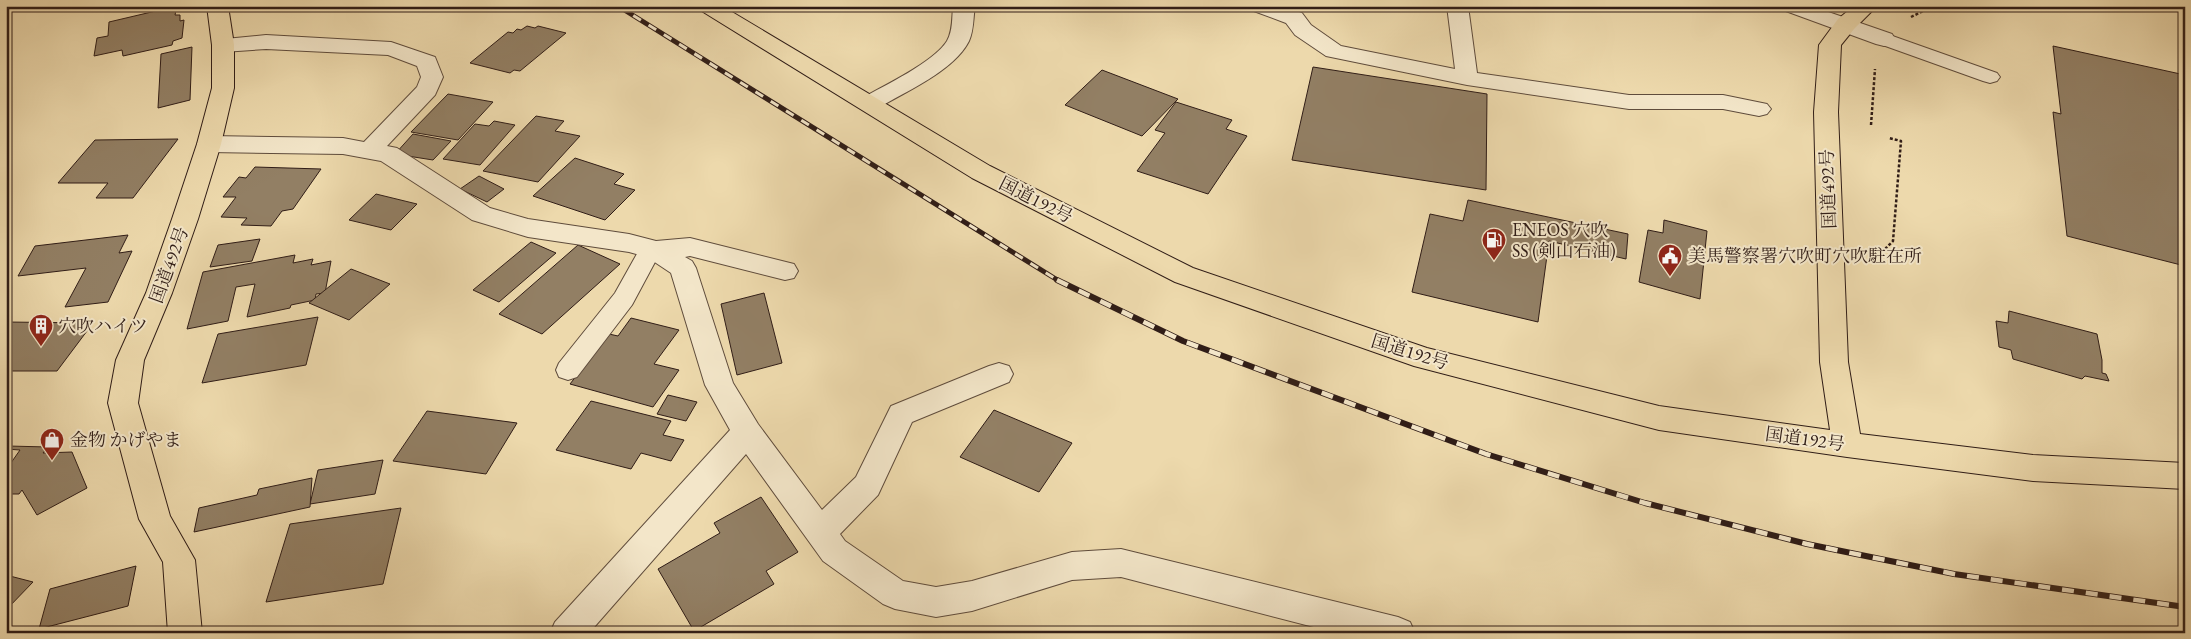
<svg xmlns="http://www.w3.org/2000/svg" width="2191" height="639" viewBox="0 0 2191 639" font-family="'EB Garamond','Noto Serif JP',serif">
  <rect width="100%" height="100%" fill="#edd9ac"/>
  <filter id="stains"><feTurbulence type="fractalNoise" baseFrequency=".004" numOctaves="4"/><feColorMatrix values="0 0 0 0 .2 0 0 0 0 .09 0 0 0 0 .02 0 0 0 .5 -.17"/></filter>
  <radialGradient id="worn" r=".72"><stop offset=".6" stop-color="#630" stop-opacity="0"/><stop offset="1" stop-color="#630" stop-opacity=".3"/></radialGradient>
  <g fill="#927f64" stroke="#301d17">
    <polygon points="177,6 175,15 180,15 180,21 184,20 182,38 173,41 172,45 123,56 122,50 94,56 97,38 108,36 109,22"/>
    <polygon points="527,26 535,28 538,26 566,33 520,71 514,70 510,73 470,63 508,32 513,33 517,29 521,30"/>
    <polygon points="2053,46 2185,75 2185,111 2179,109 2185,132 2185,266 2067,236 2053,112 2061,114"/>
    <polygon points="192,47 190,100 158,108 161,54"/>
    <polygon points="1313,67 1487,94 1486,190 1292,160"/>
    <polygon points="1102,70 1178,99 1142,136 1065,105"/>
    <polygon points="448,94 493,102 458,140 411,132"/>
    <polygon points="1176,102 1232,120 1226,129 1247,136 1208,194 1137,171 1165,133 1155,130"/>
    <polygon points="536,116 564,121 555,131 580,136 538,182 483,171"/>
    <polygon points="494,121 515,125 480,165 443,159 475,124 489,126"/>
    <polygon points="413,134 451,141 433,160 395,154"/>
    <polygon points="178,139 133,198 96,198 108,183 58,183 95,140"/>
    <polygon points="575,158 624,174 614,184 635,190 605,220 533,196"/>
    <polygon points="255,167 321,169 293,209 282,211 271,226 241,225 247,218 221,217 236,197 223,197 239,177 246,178"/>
    <polygon points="479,176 504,189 487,202 460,189"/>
    <polygon points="376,194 417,204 391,230 349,220"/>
    <polygon points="1468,200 1628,234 1626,259 1549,241 1538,322 1412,292 1430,214 1463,221"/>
    <polygon points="1664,220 1707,231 1700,299 1639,282 1648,230 1663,233"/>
    <polygon points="128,235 119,253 132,251 108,302 65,307 86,268 18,276 35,246"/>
    <polygon points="260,239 252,261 210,267 218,245"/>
    <polygon points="531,242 556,253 499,302 473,290"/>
    <polygon points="578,245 620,264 542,334 499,314"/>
    <polygon points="295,255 293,263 313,259 311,265 331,261 325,293 316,294 315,300 291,305 290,308 247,317 255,284 236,287 228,321 187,329 203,272"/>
    <polygon points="351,269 390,284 349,320 309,303"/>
    <polygon points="764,293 782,363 737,375 721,304"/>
    <polygon points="2009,311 2097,334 2102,360 2102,373 2106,374 2109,381 2085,376 2082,379 2013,359 2011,350 1999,347 1996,321 2008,323"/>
    <polygon points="318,317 306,365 202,383 218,334"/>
    <polygon points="631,318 679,330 654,364 679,370 653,407 570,384 609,334 618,336"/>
    <polygon points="6,322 93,323 57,371 6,371"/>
    <polygon points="668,395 697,402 686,421 657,414"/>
    <polygon points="591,401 671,421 663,435 684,440 671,461 641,453 631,469 556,450"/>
    <polygon points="994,410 1072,443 1039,492 960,457"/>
    <polygon points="427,411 517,423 486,474 393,461"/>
    <polygon points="8,446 48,447 43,453 72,452 87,488 37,515 22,490 19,494 6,494 6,470 20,450 6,449"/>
    <polygon points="383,460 375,494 310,504 318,470"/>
    <polygon points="312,478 310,507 194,532 199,508 257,495 259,489"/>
    <polygon points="761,497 798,552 766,571 774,584 694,631 658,569 720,533 714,523"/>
    <polygon points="401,508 383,584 266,602 290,524"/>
    <polygon points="136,566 128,606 39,629 50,589"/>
    <polygon points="6,575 33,582 6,610"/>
  </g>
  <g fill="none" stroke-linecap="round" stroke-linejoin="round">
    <defs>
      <g id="service">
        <polygon points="1884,33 1997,73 2000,77 1997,81 1990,83 1983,81 1877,43 1875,39 1877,35"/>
        <polygon points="651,241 659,243 662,249 632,305 577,377 568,380 559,377 556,370 559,363 615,293 643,243"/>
      </g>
      <g id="minor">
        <polygon points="1248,6 1283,6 1302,13 1311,25 1341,46 1455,69 1447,6 1468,6 1477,73 1629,95 1723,95 1767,104 1771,109 1767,114 1759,116 1723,109 1629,109 1467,85 1326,56 1295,35 1286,23 1251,10"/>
        <polygon points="1780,6 1811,6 1892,34 1895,39 1892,44 1884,46 1876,44 1783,10"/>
        <polygon points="266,35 391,42 435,57 443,77 435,95 387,146 397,148 490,208 528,219 629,234 656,241 690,238 794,264 798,271 794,278 785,280 690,256 685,257 692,261 696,268 733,383 758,424 822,510 856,477 891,406 989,366 999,363 1009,366 1013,374 1009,382 912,422 878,495 840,534 845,541 903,581 936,587 972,581 1072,552 1121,549 1398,617 1410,622 1415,633 1337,633 1121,577 1072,580 972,611 936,617 895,609 883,604 823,561 746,454 589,633 550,633 555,622 730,430 705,385 671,273 647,257 629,252 528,237 472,220 381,161 343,154 209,152 201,149 197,144 201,139 209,136 343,138 364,142 417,87 421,77 417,66 388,55 266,49 223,52 215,50 212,45 215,40"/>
      </g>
      <path id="tertiary" d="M953,6H975C973,18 974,30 969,41C955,70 905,92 878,108L870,110L862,108L858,103L862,98C884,86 934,62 947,41C953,31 952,17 953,6Z"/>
      <g id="trunk">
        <polygon points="207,6 228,6 234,45 234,88 221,144 198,219 172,293 144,360 138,403 170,516 195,560 202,633 168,633 163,562 139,519 108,403 116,360 146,293 172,219 197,144 212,88 212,45"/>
        <polygon points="697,6 722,6 990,166 1193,268 1427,348 1659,406 1830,430 1820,362 1814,112 1819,45 1838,19 1854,6 1877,6 1854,29 1841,45 1838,112 1848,362 1860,434 2033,455 2185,463 2185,489 2033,481 1847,457 1659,430 1414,366 1175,282 972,178 700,10"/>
      </g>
    </defs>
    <use href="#service" stroke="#5f4c3c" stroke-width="2"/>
    <use href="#minor" stroke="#5f4c3c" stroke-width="2"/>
    <use href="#tertiary" stroke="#5f4c3c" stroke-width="2"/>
    <use href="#trunk" stroke="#301d17" stroke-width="2"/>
    <g stroke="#301d17" stroke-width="2.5" stroke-dasharray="3 2" stroke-linecap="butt">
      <polyline points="1911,17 1933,6"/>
      <polyline points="1871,125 1875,69"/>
      <polyline points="1878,256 1893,241 1901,141 1889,138"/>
    </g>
    <use href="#service" fill="#f3e6c9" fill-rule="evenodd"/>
    <use href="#minor" fill="#f3e6c9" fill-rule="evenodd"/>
    <use href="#tertiary" fill="#f3e6c9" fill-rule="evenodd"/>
    <use href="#trunk" fill="#edd9ac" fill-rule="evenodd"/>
    <defs>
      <polyline id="rail-far1" points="618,6 1059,281"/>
      <polyline id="rail" points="1057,280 1183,341 1486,454 1645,503 1807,544 1954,574 2185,607"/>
    </defs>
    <use href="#rail-far1" stroke="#301d17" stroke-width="5"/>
    <use href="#rail" stroke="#301d17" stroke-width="6"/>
    <use href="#rail-far1" stroke="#f3e6c9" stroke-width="3" stroke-dasharray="9" stroke-linecap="butt"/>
    <use href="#rail" stroke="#f3e6c9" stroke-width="4.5" stroke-dasharray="12" stroke-linecap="butt"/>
  </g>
  <defs>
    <symbol id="fuel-pin" viewBox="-11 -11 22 30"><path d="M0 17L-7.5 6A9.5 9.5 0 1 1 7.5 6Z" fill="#8f2418" stroke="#f3e6c9"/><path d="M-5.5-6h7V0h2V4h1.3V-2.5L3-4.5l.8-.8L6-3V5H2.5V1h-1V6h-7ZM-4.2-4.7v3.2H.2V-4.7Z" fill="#fff"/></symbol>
    <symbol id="civic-pin" viewBox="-11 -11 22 30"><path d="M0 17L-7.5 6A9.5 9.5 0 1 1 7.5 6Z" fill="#8f2418" stroke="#f3e6c9"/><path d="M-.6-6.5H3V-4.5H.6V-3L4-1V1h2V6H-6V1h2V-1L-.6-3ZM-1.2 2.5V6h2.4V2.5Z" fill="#fff"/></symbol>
    <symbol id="building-pin" viewBox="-11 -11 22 30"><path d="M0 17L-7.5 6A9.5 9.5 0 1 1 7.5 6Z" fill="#8f2418" stroke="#f3e6c9"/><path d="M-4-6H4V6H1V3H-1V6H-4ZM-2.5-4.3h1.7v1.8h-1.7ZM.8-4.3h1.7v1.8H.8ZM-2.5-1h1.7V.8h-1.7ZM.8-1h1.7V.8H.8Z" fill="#fff"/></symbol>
    <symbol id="shop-pin" viewBox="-11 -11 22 30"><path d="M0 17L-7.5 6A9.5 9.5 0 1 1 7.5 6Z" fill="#8f2418" stroke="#f3e6c9"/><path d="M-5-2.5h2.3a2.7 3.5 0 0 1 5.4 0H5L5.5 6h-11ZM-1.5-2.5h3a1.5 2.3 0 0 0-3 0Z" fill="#fff"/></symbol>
  </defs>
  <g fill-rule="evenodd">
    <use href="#fuel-pin" x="1480" y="226" width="28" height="38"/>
    <use href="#civic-pin" x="1656" y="242" width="28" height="38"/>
    <use href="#building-pin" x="27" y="312" width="28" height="38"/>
    <use href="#shop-pin" x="38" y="426" width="28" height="38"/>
  </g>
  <g text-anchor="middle" stroke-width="4" stroke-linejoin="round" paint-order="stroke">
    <g font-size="18" fill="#301d17" stroke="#f3e6c9">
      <text transform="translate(1828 189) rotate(-92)" y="6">国道492号</text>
      <text transform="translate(1036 200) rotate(27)" y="6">国道192号</text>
      <text transform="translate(169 265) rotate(-70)" y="6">国道492号</text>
      <text transform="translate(1410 352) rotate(17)" y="6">国道192号</text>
      <text transform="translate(1805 439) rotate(8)" y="6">国道192号</text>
    </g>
    <g font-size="18" fill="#301d17" stroke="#f3e6c9" text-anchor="start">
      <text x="1512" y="236">ENEOS 穴吹<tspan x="1512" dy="21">SS (剣山石油)</tspan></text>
      <text x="1688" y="262">美馬警察署穴吹町穴吹駐在所</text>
      <text x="58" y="332">穴吹ハイツ</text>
      <text x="70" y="446">金物 かげやま</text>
    </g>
  </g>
  <rect width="2191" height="639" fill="none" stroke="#edd9ac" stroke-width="25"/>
  <rect x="8" y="8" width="2176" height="624" fill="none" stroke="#301d17" stroke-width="2.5"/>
  <rect x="12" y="12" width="2166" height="614" fill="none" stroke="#301d17"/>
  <rect width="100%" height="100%" filter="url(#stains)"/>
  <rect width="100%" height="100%" fill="url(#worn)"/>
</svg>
